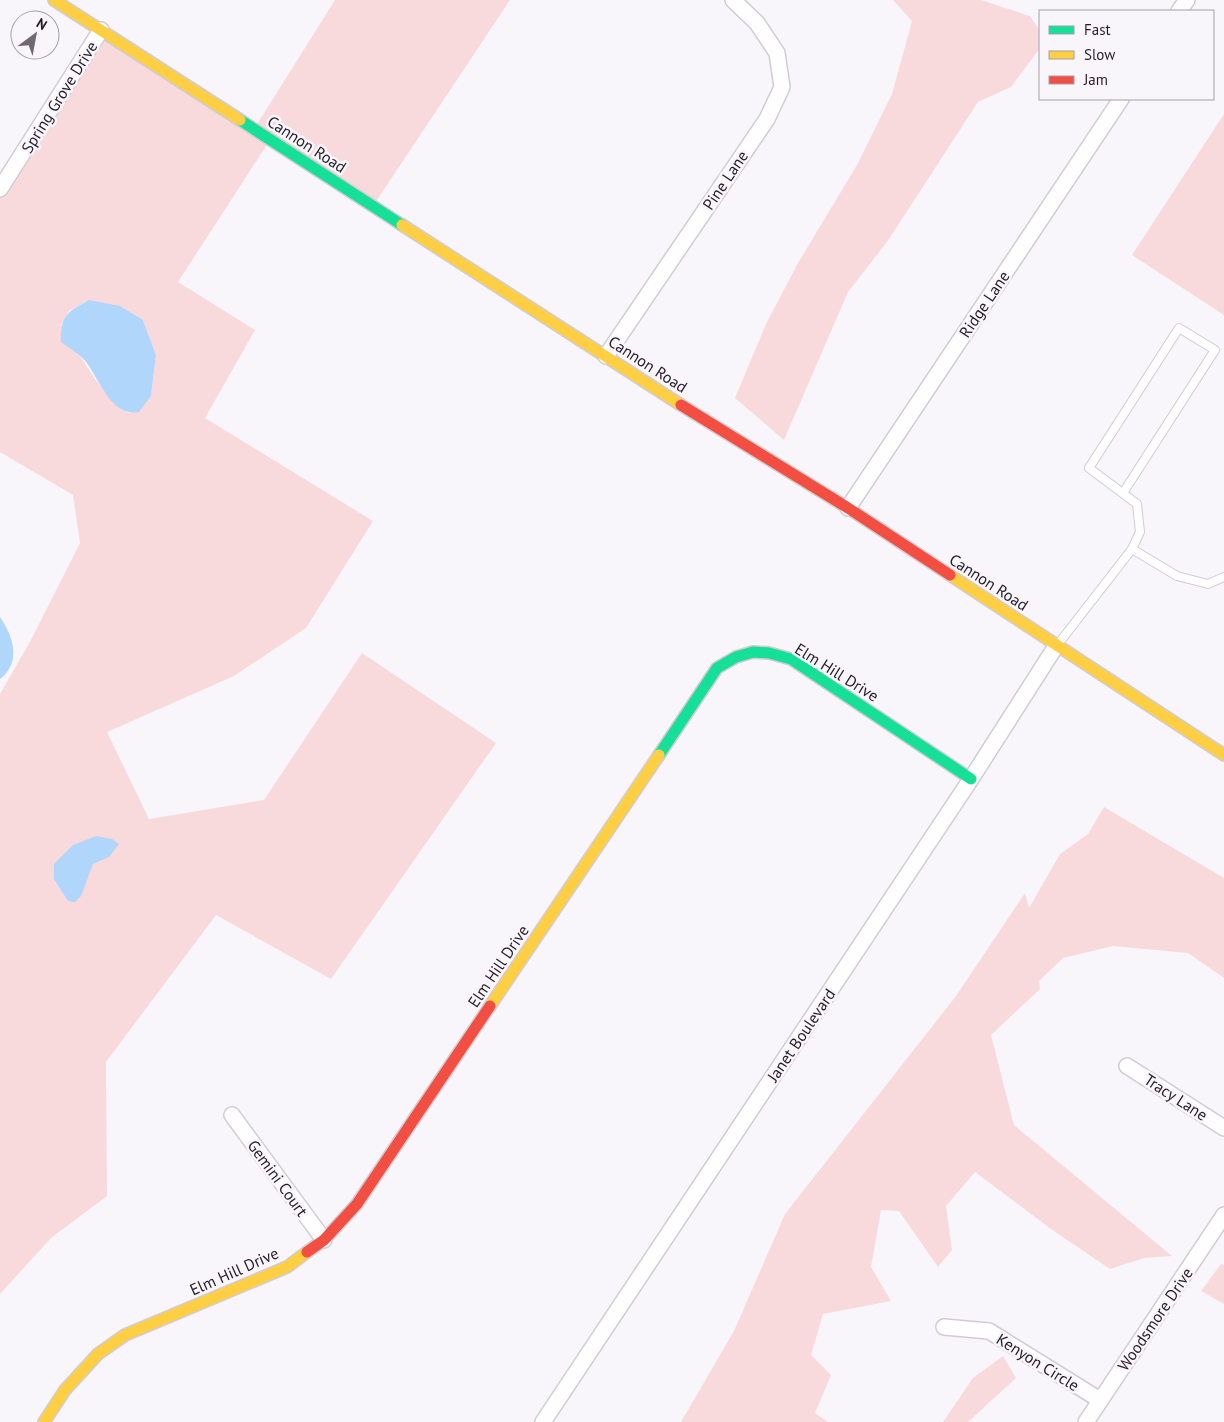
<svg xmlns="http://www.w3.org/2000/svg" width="1224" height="1422" viewBox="0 0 1224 1422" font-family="'PT Sans',sans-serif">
  <rect width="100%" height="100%" fill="#f8f6fa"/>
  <g fill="#f8dadd" fill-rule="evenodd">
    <path d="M335,0H510L373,206L270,140L178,282L255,330L205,418L373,521L306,628L234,676L107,732L149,819L264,800L362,653L496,743L331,979L216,915L106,1062L107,1196L51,1238L0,1294V694L31,640L80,543L73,495L0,452V192L101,38L254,129ZM89,300L143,320L156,355L151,396L129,413C103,400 78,350 61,325L69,311Z"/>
    <polygon points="893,0 981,0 1030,16 1040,31 1040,48 1011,87 978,102 887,242 848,292 784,440 735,398 766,324 798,263 857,165 892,94 912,21"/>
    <polygon points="1224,114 1224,315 1132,255"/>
    <polygon points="1104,807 1224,878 1224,978 1188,953 1113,946 1063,958 1039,981 1040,989 991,1035 1014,1125 1172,1256 1144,1258 1110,1269 1051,1229 975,1172 946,1206 952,1250 938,1267 899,1211 881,1210 871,1267 891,1301 823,1314 811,1355 831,1375 815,1413 828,1422 681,1422 734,1331 785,1214 956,996 1025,893 1029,908 1060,854 1088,834"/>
    <polygon points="1221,1264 1224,1265 1224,1304 1201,1291"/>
    <polygon points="1003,1356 1016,1378 968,1422 943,1422 973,1378"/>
  </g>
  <g fill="#b0d6fb">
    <path d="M89,300L120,306L143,320L156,355L151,396L139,412C111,417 100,380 86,362C80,354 69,348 61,342C60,316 67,312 89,300Z"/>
    <path d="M0,617C13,636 22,662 0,679Z"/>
    <polygon points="96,836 112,839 119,844 109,857 93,864 81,896 75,902 68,901 54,879 54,864 73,845"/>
  </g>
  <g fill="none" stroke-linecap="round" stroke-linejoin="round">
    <defs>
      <g id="lane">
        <polyline points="1132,549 1177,576 1208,584 1224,577"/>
        <polyline points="1059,643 1132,549 1140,532 1137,504 1089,468 1179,328 1215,350 1123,493"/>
      </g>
      <g id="street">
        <polyline points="1179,11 1187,0"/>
        <polyline points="0,189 101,30"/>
        <polyline points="606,356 767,119 782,87 777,53 757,23 733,0"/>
        <polyline points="848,508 1121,99"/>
        <polyline points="1127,1066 1224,1128"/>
        <polyline points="232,1115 324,1240"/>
        <polyline points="944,1327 989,1331 1100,1400"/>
        <polyline points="543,1422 971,779 1056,646"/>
        <polyline points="1086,1422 1224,1215"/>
      </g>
      <g id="fast">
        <polyline points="240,120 402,225"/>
        <polyline points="659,755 717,668 736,657 753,652 769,653 791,659 971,779"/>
      </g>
      <g id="slow">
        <polyline points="54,0 240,120"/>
        <polyline points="402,225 681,405"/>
        <polyline points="950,575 1224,755"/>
        <polyline points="490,1006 659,755"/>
        <polyline points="44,1422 65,1390 98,1354 125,1335 287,1267 307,1252"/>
      </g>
      <g id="jam">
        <polyline points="681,405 848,508 950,575"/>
        <polyline points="307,1252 324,1240 357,1204 490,1006"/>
      </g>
    </defs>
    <use href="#lane" stroke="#d0ccd3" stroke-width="10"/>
    <use href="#street" stroke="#d0ccd3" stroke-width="18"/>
    <use href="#fast" stroke="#d0ccd3" stroke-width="14"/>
    <use href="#slow" stroke="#d0ccd3" stroke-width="14"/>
    <use href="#jam" stroke="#d0ccd3" stroke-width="14"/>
    <use href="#lane" stroke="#fefefe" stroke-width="8"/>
    <use href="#street" stroke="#fefefe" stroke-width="15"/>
    <use href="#fast" stroke="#16e098" stroke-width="11"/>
    <use href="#slow" stroke="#ffcf43" stroke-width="11"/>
    <use href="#jam" stroke="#f24e42" stroke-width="11"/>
  </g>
  <g text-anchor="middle" stroke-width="5" stroke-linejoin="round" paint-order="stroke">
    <g font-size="16" fill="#241d28" stroke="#f8f5fb">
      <text transform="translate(59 97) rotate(-58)" y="6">Spring Grove Drive</text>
      <text transform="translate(307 144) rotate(33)" y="6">Cannon Road</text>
      <text transform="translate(725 180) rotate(-56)" y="6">Pine Lane</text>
      <text transform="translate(984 304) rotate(-56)" y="6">Ridge Lane</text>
      <text transform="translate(648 364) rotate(33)" y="6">Cannon Road</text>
      <text transform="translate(989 582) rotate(33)" y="6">Cannon Road</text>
      <text transform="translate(837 672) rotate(32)" y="6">Elm Hill Drive</text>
      <text transform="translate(498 966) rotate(-56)" y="6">Elm Hill Drive</text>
      <text transform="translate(801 1035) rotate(-56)" y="6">Janet Boulevard</text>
      <text transform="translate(1176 1097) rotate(33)" y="6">Tracy Lane</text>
      <text transform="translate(278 1178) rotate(54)" y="6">Gemini Court</text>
      <text transform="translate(234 1271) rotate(-24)" y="6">Elm Hill Drive</text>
      <text transform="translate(1155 1319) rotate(-56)" y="6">Woodsmore Drive</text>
      <text transform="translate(1038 1362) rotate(32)" y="6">Kenyon Circle</text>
    </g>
  </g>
  <rect x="1039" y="10" width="175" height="90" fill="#f8f5fb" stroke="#a39fa7"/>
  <rect x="1049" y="26" width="25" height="8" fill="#16e098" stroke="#a39fa7"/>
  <text x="1084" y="35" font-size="15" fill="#241d28">Fast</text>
  <rect x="1049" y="51" width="25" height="8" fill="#ffcf43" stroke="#a39fa7"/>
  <text x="1084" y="60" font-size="15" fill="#241d28">Slow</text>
  <rect x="1049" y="76" width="25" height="8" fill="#f24e42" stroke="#a39fa7"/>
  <text x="1084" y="85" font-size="15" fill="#241d28">Jam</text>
  <g transform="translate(35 35) rotate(32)"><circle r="24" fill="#f8f5fb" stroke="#a39fa7"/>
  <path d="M0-4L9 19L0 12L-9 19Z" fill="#6e6972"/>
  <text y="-8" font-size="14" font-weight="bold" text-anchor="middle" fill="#241d28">N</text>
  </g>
</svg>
